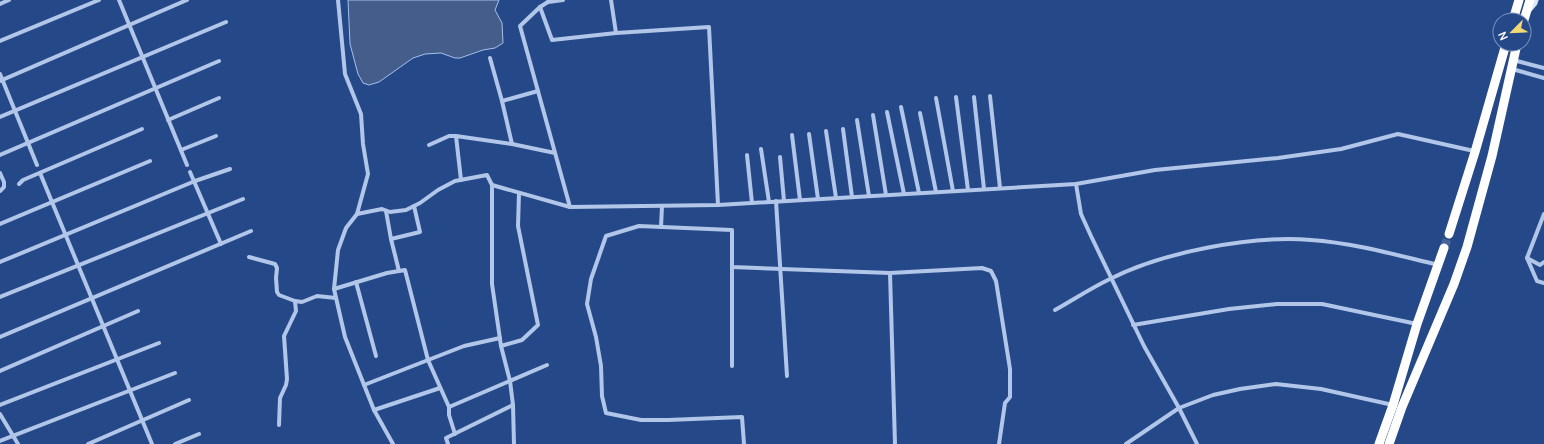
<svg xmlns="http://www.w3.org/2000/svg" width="1544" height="444" viewBox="0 0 1544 444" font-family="Manrope,sans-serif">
  <rect width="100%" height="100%" fill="#254988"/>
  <polygon fill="#445d8b" stroke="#a6c0ea" points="348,0 499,0 495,10 502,23 503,43 495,48 483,50 460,58 455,58 441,53 425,54 413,58 379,82 369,85 363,83 358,74 350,44"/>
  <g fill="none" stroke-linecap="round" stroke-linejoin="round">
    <polyline stroke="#46649a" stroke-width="9" stroke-dasharray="9 4.5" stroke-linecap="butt" points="1444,248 1449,234"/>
    <g stroke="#b1c6e9" stroke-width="4">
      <polyline points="119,0 187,165"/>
      <polyline points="338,0 345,74 361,114 363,144 368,174 357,214 346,228 338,250 334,289 345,337 374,410 393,444"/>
      <polyline points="551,0 540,7 520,26 570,207"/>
      <polyline points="611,0 616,33"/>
      <polyline points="548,2 563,0"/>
      <polyline points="0,4 9,0"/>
      <polyline points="540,7 552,40 616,33 709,27 718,205"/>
      <polyline points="0,41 99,0"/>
      <polyline points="490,58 502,101 512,144"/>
      <polyline points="1513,60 1544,68"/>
      <polyline points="1512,69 1544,78"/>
      <polyline points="0,74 37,165"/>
      <polyline points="0,81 187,0"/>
      <polyline points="990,96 1000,188"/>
      <polyline points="956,97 968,190"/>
      <polyline points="974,97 984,189"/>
      <polyline points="936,98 953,191"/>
      <polyline points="502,101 538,91"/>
      <polyline points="901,107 919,193"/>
      <polyline points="887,112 904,194"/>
      <polyline points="920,113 936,192"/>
      <polyline points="873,115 886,195"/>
      <polyline points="0,117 226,22"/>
      <polyline points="168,120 219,98"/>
      <polyline points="857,120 869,196"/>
      <polyline points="843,129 852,197"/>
      <polyline points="826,131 836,198"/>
      <polyline points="809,134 818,199"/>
      <polyline points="792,135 800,200"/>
      <polyline points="429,145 449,136 456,136"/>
      <polyline points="761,149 769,202"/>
      <polyline points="181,150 216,136"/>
      <polyline points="0,155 219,61"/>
      <polyline points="747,155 752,203"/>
      <polyline points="780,157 784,201"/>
      <polyline points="190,172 221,244"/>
      <polyline points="0,173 4,182 4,187 0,191"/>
      <polyline points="40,173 152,444"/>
      <polyline points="461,180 456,136 512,144 555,153"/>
      <polyline points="19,184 23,180 142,129"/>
      <polyline points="1076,184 1081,214 1091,236 1144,346 1179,408 1197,444"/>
      <polyline points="492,185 492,284 501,346 510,381 513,405 514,444"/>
      <polyline points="776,201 787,376"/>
      <polyline points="386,211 391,239 399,271"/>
      <polyline points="357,214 382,209 390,212 406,210 420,203 438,190 455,181 487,175 492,185 570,207 718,205 1076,184 1155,170 1278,158 1341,149 1398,134 1474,151"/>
      <polyline points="0,224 150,161"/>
      <polyline points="661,227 662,206"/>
      <polyline points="391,239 420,232 414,206"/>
      <polyline points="249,257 275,264 277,268 276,278 277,292 279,295 295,301 302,302 317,296 336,298"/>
      <polyline points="1527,258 1544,214"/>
      <polyline points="0,262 195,181 230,169"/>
      <polyline points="1544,262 1540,265 1527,258 1537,281 1544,283"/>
      <polyline points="732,267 732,366"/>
      <polyline points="890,273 895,444"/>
      <polyline points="356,282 376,356"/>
      <polyline points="334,289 387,273 405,270 428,360 449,407 449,415 455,434"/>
      <polyline points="0,297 243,199"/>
      <path d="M1055,310C1073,300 1091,288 1110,279C1163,252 1252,235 1311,240C1354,243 1396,255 1439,265"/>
      <polyline points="1133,325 1229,309 1277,304 1322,304 1417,324"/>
      <polyline points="0,337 251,231"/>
      <polyline points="501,346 522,340 538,325 518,226 519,193"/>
      <polyline points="0,371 138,311"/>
      <polyline points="364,385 464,346 500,338"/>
      <polyline points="0,405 159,343"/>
      <polyline points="449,407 547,365"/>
      <polyline points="374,410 440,388"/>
      <polyline points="0,414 18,444"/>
      <polyline points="279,425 280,398 286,385 287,379 284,336 296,311 295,301"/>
      <polyline points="0,441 175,373"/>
      <polyline points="88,444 189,400"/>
      <polyline points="175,444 199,434"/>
      <polyline points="448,444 446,438 513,405"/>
      <polyline points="744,444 742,417 668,420 641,420 606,413 602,396 601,366 596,337 587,304 591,279 606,236 639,226 732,230 732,267 890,273 982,268 991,271 996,281 1010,369 1010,397 1005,403 999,444"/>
      <polyline points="1126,444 1179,408 1213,395 1240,389 1276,384 1321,389 1393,405"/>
    </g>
    <polyline stroke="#dce6f8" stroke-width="7" points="1527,11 1534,3 1535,0"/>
    <g stroke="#fff" stroke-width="9">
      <polyline points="1513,20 1519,0"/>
      <polyline points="1524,20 1530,0"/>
      <polyline points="1449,234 1475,152 1506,44"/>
      <polyline points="1379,444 1393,405 1417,324 1444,248"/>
      <polyline points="1389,444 1402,407 1454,284 1467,247 1492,156 1517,44"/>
    </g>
  </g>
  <g transform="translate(1512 32) rotate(246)"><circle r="19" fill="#254988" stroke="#7c92b8"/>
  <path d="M0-3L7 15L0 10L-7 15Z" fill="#f3d976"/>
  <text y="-6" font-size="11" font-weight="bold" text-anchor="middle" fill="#ffffff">N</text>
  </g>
</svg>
